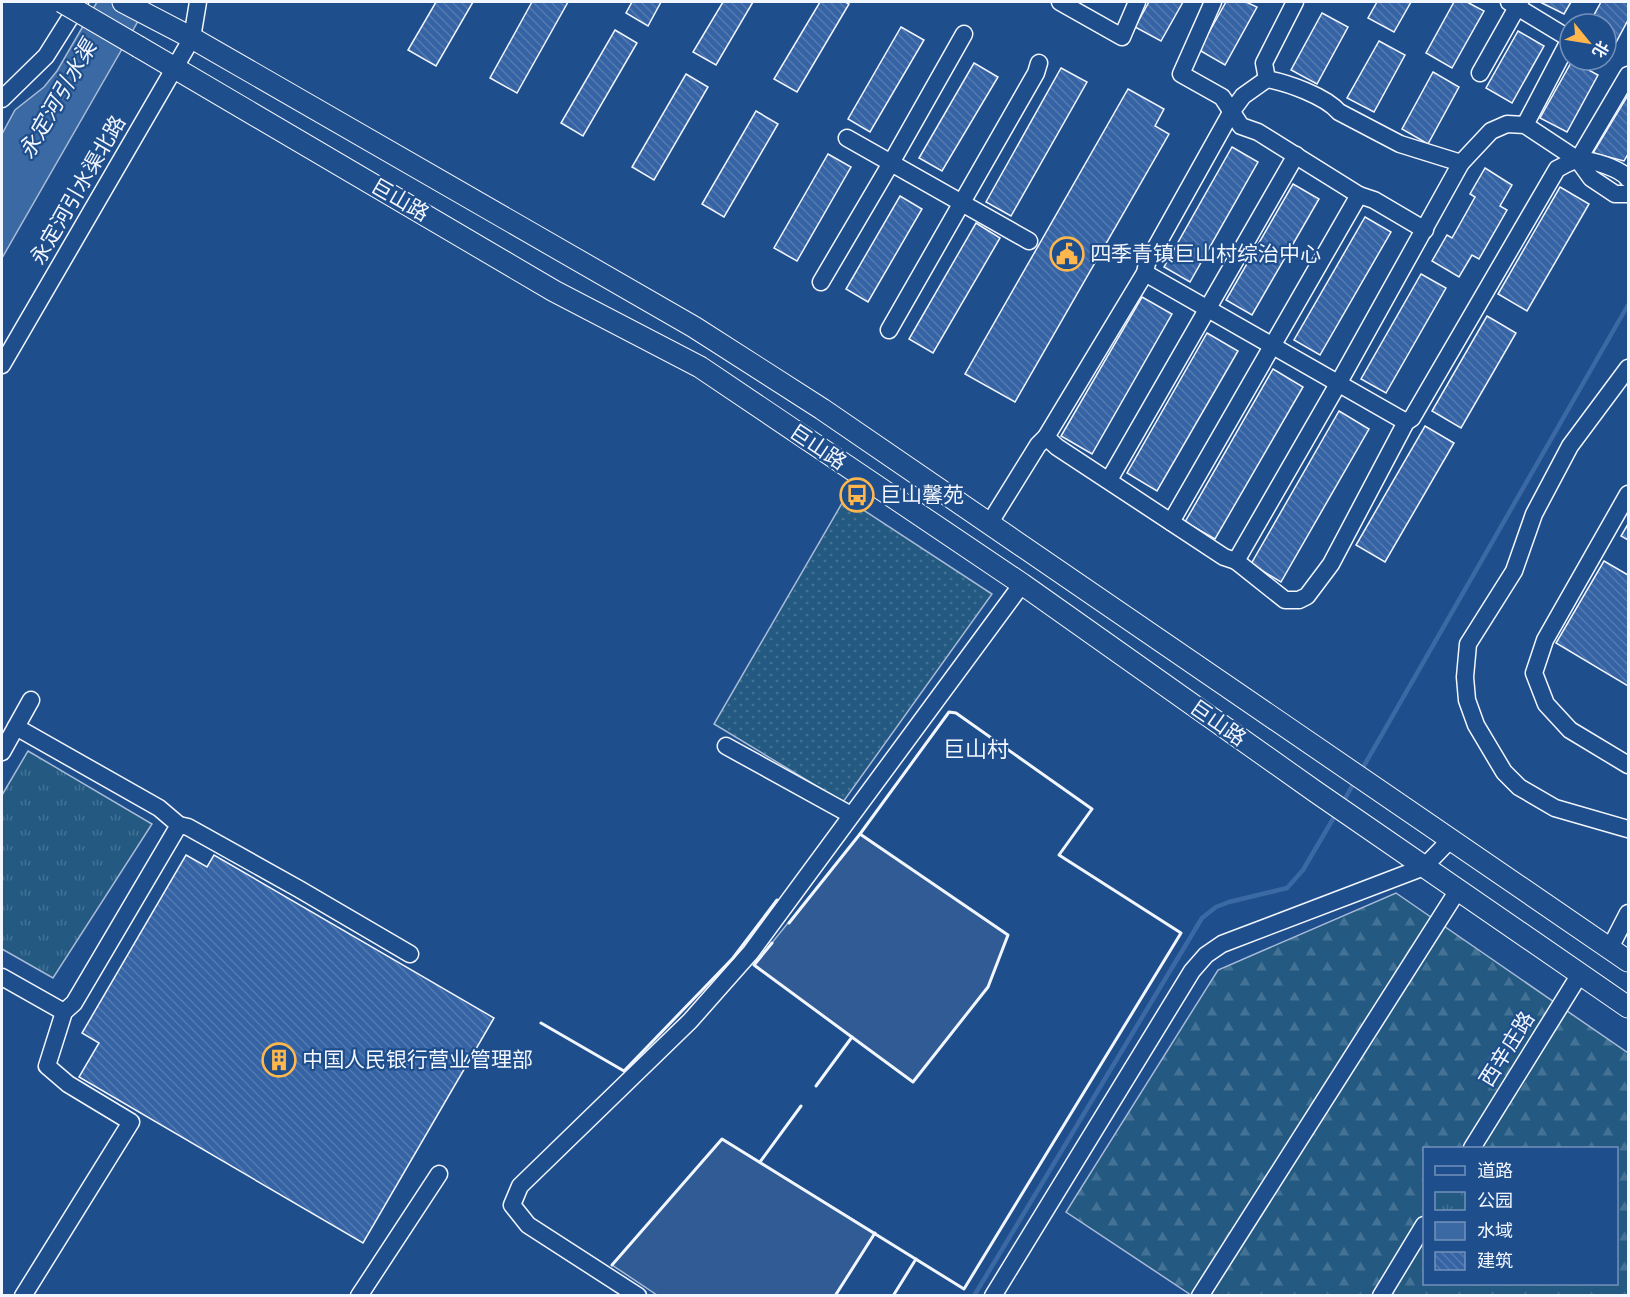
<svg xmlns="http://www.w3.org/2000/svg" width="1630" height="1297" viewBox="0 0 1630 1297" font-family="Mulish,'Noto Sans SC',sans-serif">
  <defs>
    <pattern id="grass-dots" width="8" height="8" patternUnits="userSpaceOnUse" patternTransform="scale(1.5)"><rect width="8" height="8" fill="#245a82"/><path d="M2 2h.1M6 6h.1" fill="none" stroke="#447295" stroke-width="1.8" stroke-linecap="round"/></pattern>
    <pattern id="forest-firs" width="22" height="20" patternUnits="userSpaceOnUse" patternTransform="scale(1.5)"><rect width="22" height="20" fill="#245a82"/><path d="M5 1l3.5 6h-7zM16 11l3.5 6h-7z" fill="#447295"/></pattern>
    <pattern id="park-tufts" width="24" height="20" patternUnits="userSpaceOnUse" patternTransform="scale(1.5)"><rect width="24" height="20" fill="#245a82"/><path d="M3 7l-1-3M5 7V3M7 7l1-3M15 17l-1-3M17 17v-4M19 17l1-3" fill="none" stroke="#447295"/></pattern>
    <pattern id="building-back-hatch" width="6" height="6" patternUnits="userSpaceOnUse" patternTransform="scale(1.5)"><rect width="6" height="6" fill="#3563a3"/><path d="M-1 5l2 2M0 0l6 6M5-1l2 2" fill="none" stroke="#537ab1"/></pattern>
  </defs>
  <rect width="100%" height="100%" fill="#1f4e8c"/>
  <polygon fill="url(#grass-dots)" stroke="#a8bbd7" stroke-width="1.5" points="845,498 992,594 843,802 714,724"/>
  <path fill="url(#forest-firs)" stroke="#a8bbd7" stroke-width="1.5" fill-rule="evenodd" d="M1396,893L1628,1053V1295H1191L1066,1212L1218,970ZM1424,1148H1616V1284H1424Z"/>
  <polygon fill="url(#park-tufts)" stroke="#a8bbd7" stroke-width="1.5" points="28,751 152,824 53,978 2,949 2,795"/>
  <g fill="#305b95" stroke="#a8bbd7" stroke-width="1.5">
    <polygon points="860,834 1008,935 988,987 913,1082 754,965"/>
    <polygon points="722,1139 875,1233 835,1295 657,1295 612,1265"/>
  </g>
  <polygon fill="#3b69a3" stroke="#a8bbd7" stroke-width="1.5" points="97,2 149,2 2,258 2,134 15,110 44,87 57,71"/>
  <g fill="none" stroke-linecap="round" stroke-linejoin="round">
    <g stroke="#3b69a3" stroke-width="4.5">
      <polyline points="1361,771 1628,305"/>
      <polyline points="1343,802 1355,781"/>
      <polyline points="974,1296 1202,918 1216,907 1229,902 1287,888 1303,870 1337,812"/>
    </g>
  </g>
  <g fill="url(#building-back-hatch)" stroke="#f2f6ff" stroke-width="1.5">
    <polygon points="436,2 473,2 436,66 408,50"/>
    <polygon points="532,2 568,2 517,93 490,78"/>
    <polygon points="632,2 661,2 648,26 626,13"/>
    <polygon points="723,2 753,2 716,65 693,52"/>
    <polygon points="820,2 845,2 849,4 797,92 774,79"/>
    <polygon points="1149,2 1183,2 1161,41 1135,27"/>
    <polygon points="1226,2 1246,2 1257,7 1225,65 1199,50"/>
    <polygon points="1377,2 1411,2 1394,32 1368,18"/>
    <polygon points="1454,2 1467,2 1484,11 1452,68 1426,53"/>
    <polygon points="1540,2 1571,2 1564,14"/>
    <polygon points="1601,2 1628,2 1628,20 1606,61 1604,60 1606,60 1606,24 1589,24"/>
    <polygon points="1322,13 1348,27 1317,84 1291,70"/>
    <polygon points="901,27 924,40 870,132 848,119"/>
    <polygon points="615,30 637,43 583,136 561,123"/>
    <polygon points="1518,31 1544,46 1512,103 1486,88"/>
    <polygon points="1379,41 1405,55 1374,112 1347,98"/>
    <polygon points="1572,61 1598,75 1567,132 1540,118"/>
    <polygon points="974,63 998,77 942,171 919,158"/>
    <polygon points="1061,68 1087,82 1011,216 986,202"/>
    <polygon points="1433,72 1459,87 1428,144 1402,129"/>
    <polygon points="686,74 708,87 654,180 632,167"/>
    <polygon points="1128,89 1164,109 1155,126 1169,134 1015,402 965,374"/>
    <polygon points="1628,95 1628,154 1624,161 1593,153"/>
    <polygon points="756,111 778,124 724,217 702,204"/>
    <polygon points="1232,147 1258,162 1190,282 1164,267"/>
    <polygon points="828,154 851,167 797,261 774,248"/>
    <polygon points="1485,168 1512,185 1500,206 1507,210 1479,259 1472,255 1459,277 1432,261 1447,235 1452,238 1475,197 1470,194"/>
    <polygon points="1293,184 1319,199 1252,315 1226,300"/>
    <polygon points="1560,187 1589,204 1527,311 1498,294"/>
    <polygon points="900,196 922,209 868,302 846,289"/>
    <polygon points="1365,217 1391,232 1320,355 1294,340"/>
    <polygon points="976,223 1000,238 933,353 909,339"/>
    <polygon points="1421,274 1446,288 1386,393 1361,379"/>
    <polygon points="1142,297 1172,314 1092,454 1061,436"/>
    <polygon points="1487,316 1516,333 1461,428 1432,411"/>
    <polygon points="1207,333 1238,351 1157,491 1127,473"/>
    <polygon points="1273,369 1303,387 1215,539 1185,522"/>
    <polygon points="1339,411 1369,429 1281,582 1251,564"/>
    <polygon points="1425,426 1454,443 1385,562 1356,545"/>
    <polygon points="1628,524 1628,540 1621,536"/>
    <polygon points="1604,561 1628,575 1628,686 1556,643"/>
    <polygon points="186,855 207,867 214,855 494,1018 363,1243 79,1077 99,1043 82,1033"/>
  </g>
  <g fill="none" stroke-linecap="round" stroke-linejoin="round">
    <defs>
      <g id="minor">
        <polyline points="1060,2 1122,37 1137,2"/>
        <polyline points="1213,2 1181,74 1222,97 1241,126 1258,132 1359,195 1374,200 1425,230"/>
        <path d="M1295,2L1264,63L1267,79C1288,83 1325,96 1339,112L1400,144L1461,163"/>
        <polyline points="1509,2 1570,39 1525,125"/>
        <polyline points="1480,73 1520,2"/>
        <polyline points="2,99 46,56 80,2"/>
        <polyline points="847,138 1029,241"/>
        <polyline points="1578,160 1628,75"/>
        <polyline points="1145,273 1406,422"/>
        <polyline points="821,282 891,163 964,34"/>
        <polyline points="889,330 1036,73 1039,63"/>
        <polyline points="2,365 192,38 198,2"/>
        <polyline points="1628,368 1570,446 1534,514 1514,571 1468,644 1465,677 1467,700 1476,725 1504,772 1519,787 1555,808 1628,829"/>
        <path d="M1046,437L1057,447L1224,557L1236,561L1285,600H1299L1307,596L1331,564L1406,422L1412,418L1557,169C1563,166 1572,160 1579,160C1591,159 1622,169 1628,179"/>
        <polyline points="1109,480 1296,155"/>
        <polyline points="1628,494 1545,640 1534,673 1546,704 1570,730 1628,765"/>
        <polyline points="1171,522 1359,195"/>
        <polyline points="989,524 1038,445 1046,437 1145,273 1147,263 1232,111 1243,96 1267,79"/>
        <polyline points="1236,561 1338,384 1461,163 1491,131 1507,124 1525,125 1578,160 1591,178 1615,194 1628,194"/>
        <polyline points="16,727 159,808 179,825 188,827 299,889 410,954"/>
        <polyline points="726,746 851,815"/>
        <polyline points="2,752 31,700"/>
        <polyline points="1610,948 1628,913"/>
        <polyline points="2,977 64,1012"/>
        <polyline points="1472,1148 1580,974"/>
        <polyline points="23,1296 131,1122 68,1084 47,1066 64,1012 74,1003 179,825"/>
        <polyline points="359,1296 439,1174"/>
        <polyline points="638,1296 528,1225 512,1205 520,1186 690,1021 751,952 1022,584"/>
        <polyline points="993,1296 1192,971 1206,955 1222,944 1424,867 1450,840"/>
        <polyline points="1200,1296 1458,890"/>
        <polyline points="1381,1296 1424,1225"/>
      </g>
      <g id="major">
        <polyline points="123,2 192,38 694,327 822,409 1628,961"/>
        <polyline points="139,47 554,291 700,367 1022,584 1316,792 1628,1007"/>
      </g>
    </defs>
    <use href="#minor" stroke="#f2f6ff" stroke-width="19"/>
    <use href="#major" stroke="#f2f6ff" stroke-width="23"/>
    <use href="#minor" stroke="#1f4e8c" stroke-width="16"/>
    <use href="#major" stroke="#1f4e8c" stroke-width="21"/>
    <defs>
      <polyline id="major-bridge" points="62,2 139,47"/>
    </defs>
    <use href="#major-bridge" stroke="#f2f6ff" stroke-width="23" stroke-linecap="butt"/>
    <use href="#major-bridge" stroke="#1f4e8c" stroke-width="21"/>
    <g stroke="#f2f6ff" stroke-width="3">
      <polyline points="789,923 860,834"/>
      <polyline points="541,1023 624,1071 733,958 777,900"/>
      <polyline points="816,1086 852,1037"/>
      <polyline points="760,1162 801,1106"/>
      <polyline points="612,1265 722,1139 964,1289 1181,933 1059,855 1092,809 956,713 949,712 860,834 1008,935 988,987 913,1082 754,965 772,943"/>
      <polyline points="835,1296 875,1233"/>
      <polyline points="893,1296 916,1259"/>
    </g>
  </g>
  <defs>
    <symbol id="civic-ring" viewBox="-11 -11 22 22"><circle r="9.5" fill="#1f4e8c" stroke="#ffb74d" stroke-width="1.5"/><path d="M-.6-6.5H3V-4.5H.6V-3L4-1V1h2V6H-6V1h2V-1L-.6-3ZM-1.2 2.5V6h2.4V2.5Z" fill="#ffb74d"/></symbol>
    <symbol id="bus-ring" viewBox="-11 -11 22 22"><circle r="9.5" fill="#1f4e8c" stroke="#ffb74d" stroke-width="1.5"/><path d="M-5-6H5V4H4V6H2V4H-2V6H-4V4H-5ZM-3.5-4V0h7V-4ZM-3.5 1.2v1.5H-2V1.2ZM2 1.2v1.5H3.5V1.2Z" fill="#ffb74d"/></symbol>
    <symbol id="building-ring" viewBox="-11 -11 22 22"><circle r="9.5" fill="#1f4e8c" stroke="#ffb74d" stroke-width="1.5"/><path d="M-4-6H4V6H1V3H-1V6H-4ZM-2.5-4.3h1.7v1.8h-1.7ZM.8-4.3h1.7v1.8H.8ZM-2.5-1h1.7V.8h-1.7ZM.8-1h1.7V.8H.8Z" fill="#ffb74d"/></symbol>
  </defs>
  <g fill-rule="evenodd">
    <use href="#civic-ring" x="1048" y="235" width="38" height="38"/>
    <use href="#bus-ring" x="838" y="476" width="38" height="38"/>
    <use href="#building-ring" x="260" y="1041" width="38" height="38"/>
  </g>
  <g text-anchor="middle" stroke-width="4.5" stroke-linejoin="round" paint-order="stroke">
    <g font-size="21" fill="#f2f6ff" stroke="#1f4e8c">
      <text transform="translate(78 190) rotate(-60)" y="7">永定河引水渠北路</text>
      <text transform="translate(400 200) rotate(30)" y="7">巨山路</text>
      <text transform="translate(818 447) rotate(34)" y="7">巨山路</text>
      <text transform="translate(1218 723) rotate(35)" y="7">巨山路</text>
      <text transform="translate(1507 1049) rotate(-58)" y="7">西辛庄路</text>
    </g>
    <g font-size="21" fill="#f2f6ff" stroke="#1f4e8c" text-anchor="start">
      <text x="1090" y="261">四季青镇巨山村综治中心</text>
      <text x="880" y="502">巨山馨苑</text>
      <text x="302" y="1067">中国人民银行营业管理部</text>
    </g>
    <g font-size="22" font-style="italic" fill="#f2f6ff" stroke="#1f4e8c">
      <text transform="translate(57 99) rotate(-60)" y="8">永定河引水渠</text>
    </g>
    <g font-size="22" fill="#f2f6ff" stroke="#1f4e8c">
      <text x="976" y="757">巨山村</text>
    </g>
  </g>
  <rect width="1630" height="1297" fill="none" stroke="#f2f6ff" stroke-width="6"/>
  <rect x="1423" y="1147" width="195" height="138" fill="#1f4e8c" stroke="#7391ba" stroke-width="1.5"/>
  <rect x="1435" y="1166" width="30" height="9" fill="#1f4e8c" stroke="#7391ba" stroke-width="1.5"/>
  <text x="1477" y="1177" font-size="18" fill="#f2f6ff">道路</text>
  <rect x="1435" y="1192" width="30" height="18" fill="url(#park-tufts)" stroke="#7391ba" stroke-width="1.5"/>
  <text x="1477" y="1207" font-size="18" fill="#f2f6ff">公园</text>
  <rect x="1435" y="1222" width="30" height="18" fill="#3b69a3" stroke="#7391ba" stroke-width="1.5"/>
  <text x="1477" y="1237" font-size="18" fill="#f2f6ff">水域</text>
  <rect x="1435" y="1252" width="30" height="18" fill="url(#building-back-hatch)" stroke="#7391ba" stroke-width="1.5"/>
  <text x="1477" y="1267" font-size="18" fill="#f2f6ff">建筑</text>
  <g transform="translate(1588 42) rotate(120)"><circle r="28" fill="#1f4e8c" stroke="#7391ba" stroke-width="1.5"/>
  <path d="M0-4.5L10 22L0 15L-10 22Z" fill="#ffb74d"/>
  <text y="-9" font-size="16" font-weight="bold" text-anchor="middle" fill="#f2f6ff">北</text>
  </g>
</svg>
